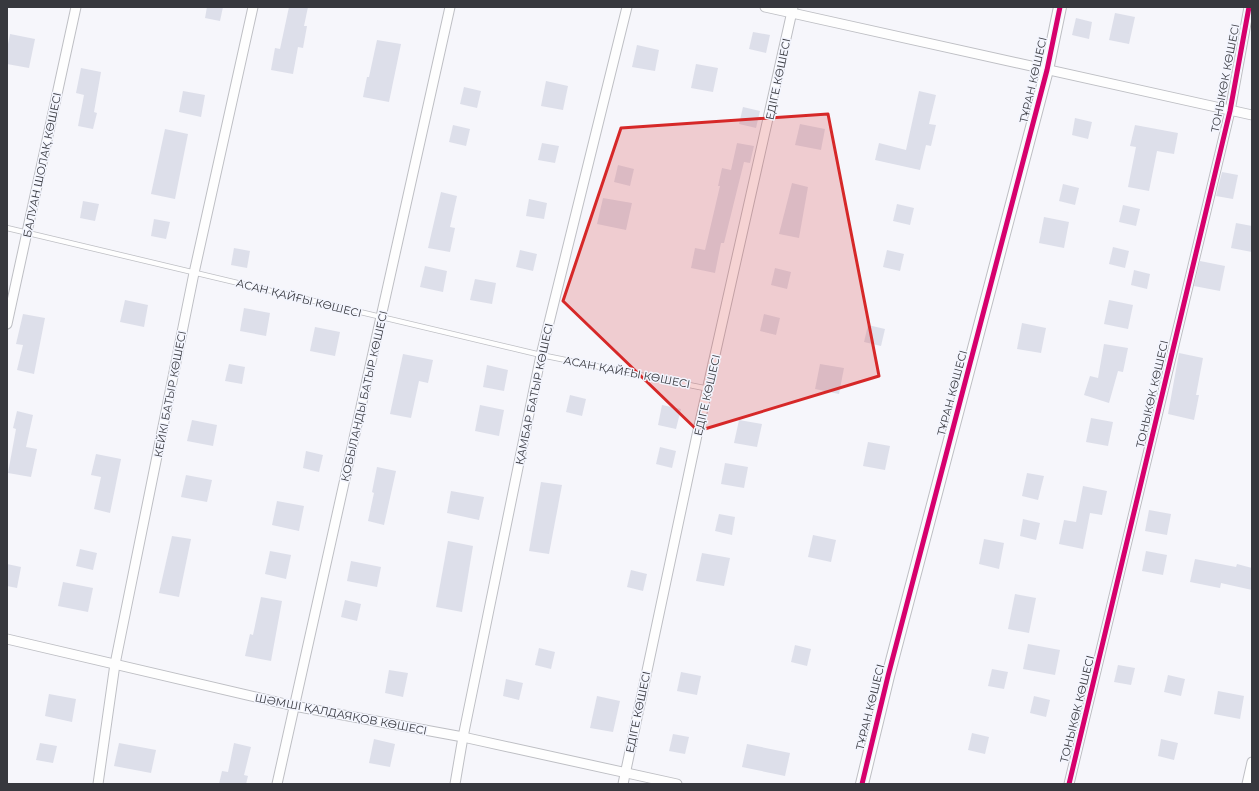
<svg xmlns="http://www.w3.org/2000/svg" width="1259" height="791" viewBox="0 0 1259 791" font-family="Montserrat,sans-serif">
  <rect width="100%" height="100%" fill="#f6f6fb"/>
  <g fill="#dddfea">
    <polygon points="207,7 223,7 220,21 205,18"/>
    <polygon points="289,7 308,7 304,26 307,26 303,48 298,47 293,74 271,70 275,48 280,49"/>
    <polygon points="1115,13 1135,17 1129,44 1109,40"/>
    <polygon points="1076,18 1092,22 1089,39 1072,35"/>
    <polygon points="753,32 770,35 766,53 749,49"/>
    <polygon points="10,34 35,39 29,68 7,64 7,49"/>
    <polygon points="377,40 401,44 389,102 363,97 367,77 369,77"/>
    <polygon points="637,45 659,50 655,71 632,67"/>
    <polygon points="696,64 718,68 713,92 691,88"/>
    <polygon points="81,68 101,72 94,112 97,113 93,129 78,126 84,95 76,93"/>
    <polygon points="546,81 568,86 563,110 541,106"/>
    <polygon points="464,87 481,91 477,108 460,104"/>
    <polygon points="183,91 205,95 201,117 179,112"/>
    <polygon points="919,91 936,95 929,124 936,125 931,146 926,145 920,170 875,160 879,143 906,150"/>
    <polygon points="743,107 760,111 756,128 739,124"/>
    <polygon points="1075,118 1092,122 1088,139 1072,135"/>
    <polygon points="800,124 825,129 821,150 795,145"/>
    <polygon points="453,125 470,129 466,146 449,142"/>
    <polygon points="1135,125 1178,133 1174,154 1157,151 1149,191 1128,187 1136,147 1130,146"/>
    <polygon points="165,129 188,134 175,199 151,194"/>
    <polygon points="542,143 559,146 555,163 538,160"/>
    <polygon points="737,143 754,146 750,163 744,162 724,243 721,243 715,273 691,268 695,248 705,250 720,186 718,186 722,168 731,170"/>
    <polygon points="618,165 634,169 630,186 614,182"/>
    <polygon points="1222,172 1238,175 1233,199 1216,196"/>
    <polygon points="792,183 808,187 799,238 779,234"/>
    <polygon points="1063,184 1079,188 1075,205 1059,201"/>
    <polygon points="441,192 457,196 450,227 455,228 450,252 428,248"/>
    <polygon points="603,198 632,203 626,230 597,224"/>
    <polygon points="529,199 547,203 544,219 526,216"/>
    <polygon points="83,201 99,204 95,221 80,218"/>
    <polygon points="897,204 914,208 910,225 893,221"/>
    <polygon points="1123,205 1140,209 1136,226 1119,222"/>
    <polygon points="1044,217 1069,222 1064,248 1039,243"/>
    <polygon points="154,219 170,222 166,239 151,236"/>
    <polygon points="1236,223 1252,226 1252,252 1231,248"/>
    <polygon points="1113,247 1129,251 1125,268 1109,264"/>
    <polygon points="234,248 250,251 247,268 231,265"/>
    <polygon points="520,250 537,254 533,271 516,267"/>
    <polygon points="887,250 904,254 900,271 883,267"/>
    <polygon points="1200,261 1225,266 1220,291 1194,286"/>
    <polygon points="425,266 447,271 443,292 420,287"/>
    <polygon points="775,268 791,272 787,289 771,285"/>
    <polygon points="1134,270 1150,274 1147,289 1131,285"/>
    <polygon points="475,279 496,283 492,304 470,300"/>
    <polygon points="125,300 148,305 144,327 120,322"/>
    <polygon points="1109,300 1133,305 1128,329 1104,324"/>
    <polygon points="244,308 270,313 266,336 240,331"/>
    <polygon points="23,314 45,318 34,374 17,370 23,345 16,344"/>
    <polygon points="764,314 780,318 776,335 760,331"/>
    <polygon points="1022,323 1046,328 1041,353 1017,349"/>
    <polygon points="868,325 885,329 881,346 864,342"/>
    <polygon points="315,327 340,332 335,356 310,351"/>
    <polygon points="1104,344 1128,348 1123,372 1118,371 1109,403 1084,395 1090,376 1098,378"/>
    <polygon points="1179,353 1203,358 1196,395 1199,395 1194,420 1168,414"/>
    <polygon points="403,354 433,360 428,383 419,381 411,418 390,414"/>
    <polygon points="229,364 245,367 242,384 225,381"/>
    <polygon points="820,364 844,368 839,394 815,389"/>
    <polygon points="487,365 508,370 504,391 483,387"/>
    <polygon points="570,395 586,399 582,416 566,412"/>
    <polygon points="480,405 504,410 499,436 475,431"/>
    <polygon points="662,405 681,409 676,429 658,425"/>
    <polygon points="17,411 33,415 26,447 37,449 31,477 8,473 16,429 13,428"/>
    <polygon points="1091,418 1113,422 1108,446 1086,442"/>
    <polygon points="192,420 217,425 213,446 187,441"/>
    <polygon points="739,420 762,424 757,447 734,443"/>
    <polygon points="868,442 890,446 885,470 863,466"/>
    <polygon points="660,447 676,451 672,468 656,464"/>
    <polygon points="306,451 323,455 319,472 303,468"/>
    <polygon points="96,454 121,459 110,513 94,509 101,477 91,475"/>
    <polygon points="725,463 748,467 744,488 721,484"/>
    <polygon points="377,467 396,471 384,525 368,521 374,493 372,492"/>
    <polygon points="1027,473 1044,476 1038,500 1022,496"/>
    <polygon points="186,475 212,480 207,502 181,497"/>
    <polygon points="541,482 562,485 549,554 529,551"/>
    <polygon points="1083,486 1107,491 1102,515 1090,513 1083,549 1059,544 1064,520 1076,522"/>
    <polygon points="451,491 484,497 479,520 447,513"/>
    <polygon points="277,501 304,506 299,531 272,525"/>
    <polygon points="1149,510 1171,514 1167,535 1145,531"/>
    <polygon points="719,514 735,517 732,535 715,531"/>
    <polygon points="1023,519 1040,523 1036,540 1020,536"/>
    <polygon points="813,535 836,540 831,562 808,557"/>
    <polygon points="172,536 191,539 179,597 159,593"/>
    <polygon points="984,539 1004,543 999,569 979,564"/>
    <polygon points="448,541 473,546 462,612 436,607"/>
    <polygon points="80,549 97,553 93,570 76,566"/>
    <polygon points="270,551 291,555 286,579 265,574"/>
    <polygon points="1146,551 1167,555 1163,575 1142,571"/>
    <polygon points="702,553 730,558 724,586 696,581"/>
    <polygon points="1195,559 1236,567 1237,564 1252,568 1252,590 1221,583 1220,588 1190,582"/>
    <polygon points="351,561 381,567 377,587 347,581"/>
    <polygon points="7,564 21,567 17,588 7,586"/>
    <polygon points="631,570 647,574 643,591 627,587"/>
    <polygon points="63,582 93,588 88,612 58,606"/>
    <polygon points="1015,594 1036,598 1029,633 1008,629"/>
    <polygon points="261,597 282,601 271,661 245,656 250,634 253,635"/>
    <polygon points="345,600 361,604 357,621 341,617"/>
    <polygon points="1028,644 1060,650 1055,675 1023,669"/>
    <polygon points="795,645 811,649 807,666 791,662"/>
    <polygon points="539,648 555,652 551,669 535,665"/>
    <polygon points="1118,665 1135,668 1131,685 1114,682"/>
    <polygon points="992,669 1008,672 1004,689 988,686"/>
    <polygon points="389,670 408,673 403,697 385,693"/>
    <polygon points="681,672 701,676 697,695 677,691"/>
    <polygon points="1168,675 1185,679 1181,696 1164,692"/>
    <polygon points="506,679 523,683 519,700 503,696"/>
    <polygon points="1218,691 1244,696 1240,719 1214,714"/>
    <polygon points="49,694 76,699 72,722 45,716"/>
    <polygon points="597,696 620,701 613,732 590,728"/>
    <polygon points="1034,696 1050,700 1046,717 1030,713"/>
    <polygon points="972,733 989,737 985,754 968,750"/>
    <polygon points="673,734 689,737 685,754 669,751"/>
    <polygon points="374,739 395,744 390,767 369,763"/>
    <polygon points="1161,739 1178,743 1174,760 1158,756"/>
    <polygon points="40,743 57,746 53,763 36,760"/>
    <polygon points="119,743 156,750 151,773 114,766"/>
    <polygon points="234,743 251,747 244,775 248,776 246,784 219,784 222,771 228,772"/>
    <polygon points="747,744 790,753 785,776 742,767"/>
  </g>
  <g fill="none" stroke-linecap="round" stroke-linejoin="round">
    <defs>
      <polyline id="service" points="7,228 541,355 709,389"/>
      <g id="minor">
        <polyline points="765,7 1252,115"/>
        <polyline points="7,324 76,7"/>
        <polyline points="7,639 294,706 463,737 677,784"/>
        <polyline points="98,784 115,664 194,273 253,7"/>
        <polyline points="277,784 450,7"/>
        <polyline points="455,784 463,737 541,355 627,7"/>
        <polyline points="623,784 697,435 793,7"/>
        <polyline points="1069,784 1230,111 1249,7"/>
        <polyline points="1247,784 1252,762"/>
      </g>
      <polyline id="tertiary" points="862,784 888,676 1047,70 1060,7"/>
    </defs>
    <use href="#service" stroke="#bebfc4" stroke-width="6"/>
    <use href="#minor" stroke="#bebfc4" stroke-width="11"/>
    <use href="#tertiary" stroke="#bebfc4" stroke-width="14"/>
    <use href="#service" stroke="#fefefe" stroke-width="4.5"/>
    <use href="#minor" stroke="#fefefe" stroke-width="9"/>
    <use href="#tertiary" stroke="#fefefe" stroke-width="12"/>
    <defs>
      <g id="cycleway">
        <polyline points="862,784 888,676 1047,70 1060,7"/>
        <polyline points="1069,784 1230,111 1249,7"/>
      </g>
    </defs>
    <use href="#cycleway" stroke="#f3f5fe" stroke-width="8"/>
    <use href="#cycleway" stroke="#d6006c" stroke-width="5"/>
  </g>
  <path fill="#d62828" fill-opacity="0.2" stroke="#d62828" stroke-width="3" stroke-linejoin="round" d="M828,114L879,376L698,431L563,301L621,128Z"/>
  <g text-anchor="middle" stroke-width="3" stroke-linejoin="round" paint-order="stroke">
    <g font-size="11" fill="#37383e" stroke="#f3f5fe">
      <text transform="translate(1225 78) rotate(-79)" y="4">ТОНЫКӨК КӨШЕСІ</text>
      <text transform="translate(778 79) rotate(-78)" y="4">ЕДІГЕ КӨШЕСІ</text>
      <text transform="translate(1033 80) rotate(-77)" y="4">ТҰРАН КӨШЕСІ</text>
      <text transform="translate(42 165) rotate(-78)" y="4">БАЛУАН ШОЛАҚ КӨШЕСІ</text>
      <text transform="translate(299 298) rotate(14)" y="4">АСАН ҚАЙҒЫ КӨШЕСІ</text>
      <text transform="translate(627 372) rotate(11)" y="4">АСАН ҚАЙҒЫ КӨШЕСІ</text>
      <text transform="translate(952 393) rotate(-75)" y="4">ТҰРАН КӨШЕСІ</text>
      <text transform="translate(170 394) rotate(-79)" y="4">КЕЙКІ БАТЫР КӨШЕСІ</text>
      <text transform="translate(534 394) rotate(-78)" y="4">ҚАМБАР БАТЫР КӨШЕСІ</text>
      <text transform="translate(1152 394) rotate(-77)" y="4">ТОНЫКӨК КӨШЕСІ</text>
      <text transform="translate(707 395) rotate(-77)" y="4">ЕДІГЕ КӨШЕСІ</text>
      <text transform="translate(364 396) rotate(-77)" y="4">ҚОБЫЛАНДЫ БАТЫР КӨШЕСІ</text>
      <text transform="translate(870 707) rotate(-76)" y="4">ТҰРАН КӨШЕСІ</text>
      <text transform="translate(1077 709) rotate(-76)" y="4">ТОНЫКӨК КӨШЕСІ</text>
      <text transform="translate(638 712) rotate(-78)" y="4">ЕДІГЕ КӨШЕСІ</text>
      <text transform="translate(341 714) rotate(11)" y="4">ШӘМШІ ҚАЛДАЯҚОВ КӨШЕСІ</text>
    </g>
  </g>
  <rect width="1259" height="791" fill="none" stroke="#37383e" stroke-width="16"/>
</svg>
